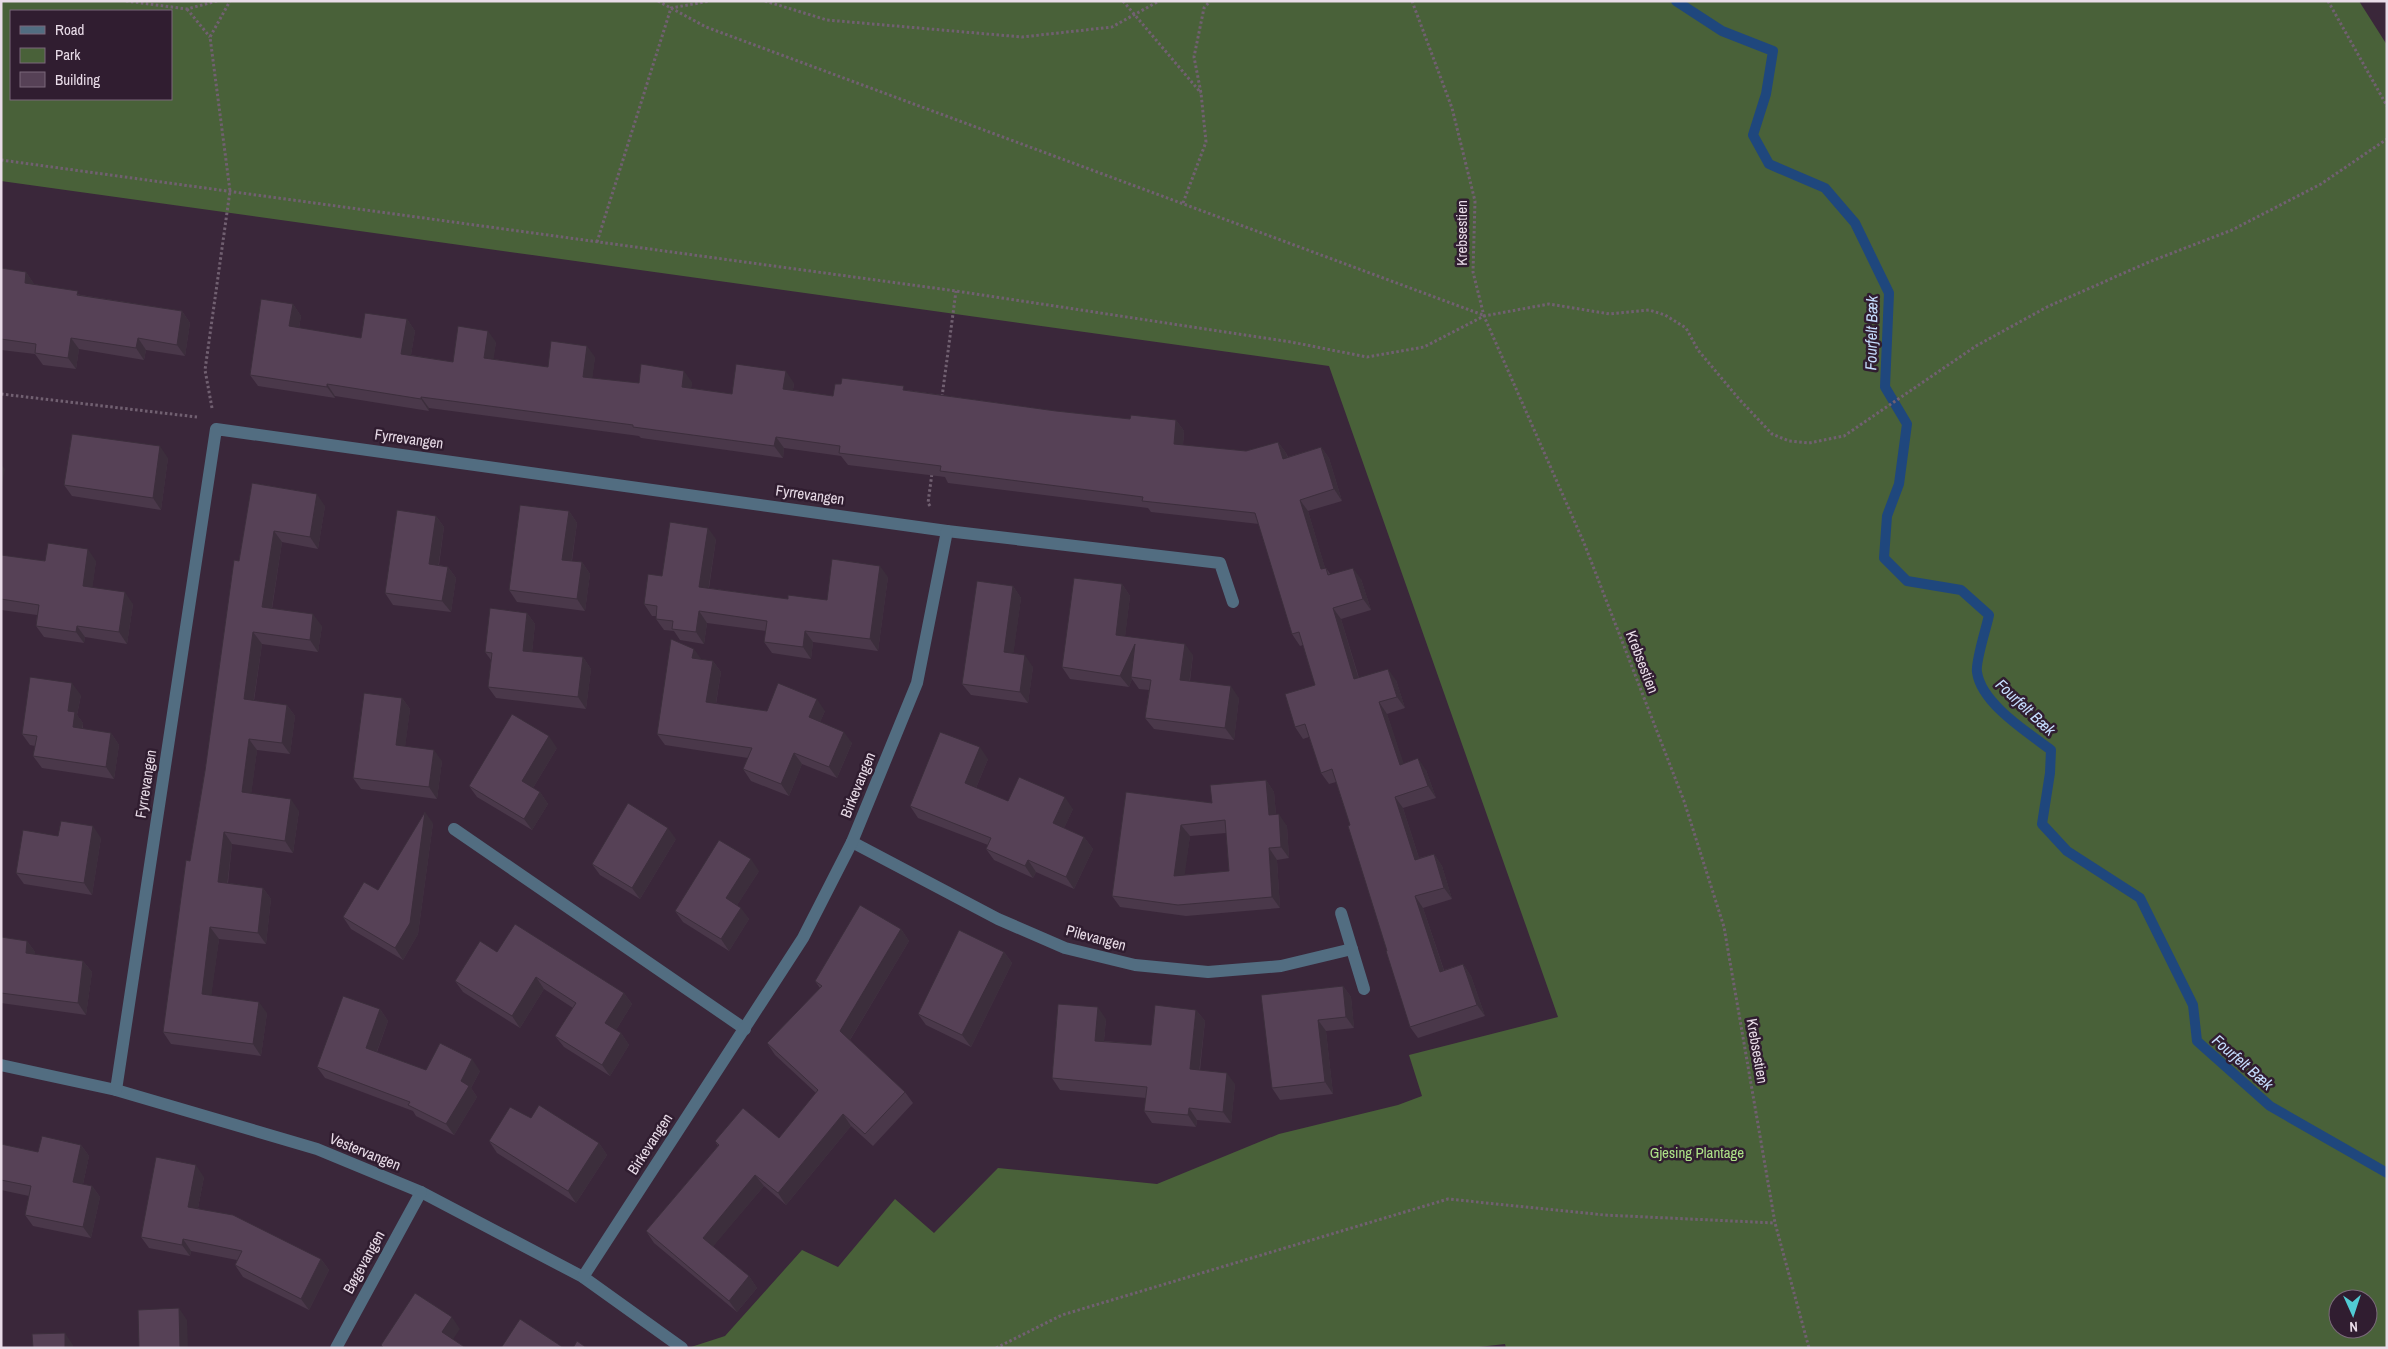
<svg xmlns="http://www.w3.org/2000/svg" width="2388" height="1349" viewBox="0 0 2388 1349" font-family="'Archivo Narrow',sans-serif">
  <rect width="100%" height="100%" fill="#3a273a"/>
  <path fill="#496139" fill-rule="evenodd" d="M1,1H2359L2387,45V1348H1506L1505,1344L1470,1348H688L725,1336L802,1250L838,1267L895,1199L934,1233L998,1168L1157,1184L1279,1134L1398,1105L1422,1096L1409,1055L1558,1017L1329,366L1,181ZM11,11H171V99H11ZM2338,1299H2368V1329H2338Z"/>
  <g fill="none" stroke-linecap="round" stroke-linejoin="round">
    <path stroke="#1f477d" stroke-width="10" d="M1676,1L1722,31L1773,51L1766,94L1753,135L1769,164L1825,188L1855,223L1889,293L1885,387L1907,424L1899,484L1887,516L1884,558L1907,581L1961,590L1989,615C1987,626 1975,662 1977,672C1981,703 2027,732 2051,750L2050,773L2042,824L2067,851L2140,898L2193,1005L2197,1041L2270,1106L2387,1173"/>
    <g stroke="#716071" stroke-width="3" stroke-dasharray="2.5 2.5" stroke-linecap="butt">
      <polyline points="126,1 187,9 217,1"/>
      <polyline points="658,1 706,27 1483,315"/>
      <polyline points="765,1 827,20 1022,37 1112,27 1159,1"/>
      <polyline points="1123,1 1201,93"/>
      <polyline points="1412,1 1452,108 1475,201 1473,272 1484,316 1584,543 1684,801 1724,927 1775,1223 1809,1348"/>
      <polyline points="2328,1 2387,106"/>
      <polyline points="187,9 210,37"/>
      <polyline points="1,160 956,291 1291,342 1367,357 1424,347 1484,316 1549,304 1610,314 1649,310 1665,315 1686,328 1698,350 1739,399 1772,434 1789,441 1809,443 1844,436 1976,346 2047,307 2149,262 2232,230 2321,184 2387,139"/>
      <polyline points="1183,203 1206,142 1201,93 1194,57 1204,8 1210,1"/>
      <polyline points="597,242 671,8 710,1"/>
      <polyline points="1,394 197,417"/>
      <polyline points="942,397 956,291"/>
      <polyline points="212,408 205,370 230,191 210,37 230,1"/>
      <polyline points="930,506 928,503 932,473"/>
      <polyline points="996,1348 1062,1315 1448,1199 1604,1215 1775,1223"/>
    </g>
    <g stroke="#526d81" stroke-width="12">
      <polyline points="454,829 745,1029"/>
      <polyline points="852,842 998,919 1065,948 1135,965 1208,972 1281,966 1352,949"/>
      <polyline points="1341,913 1364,989"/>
      <polyline points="1,1065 116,1090 317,1149 421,1192 583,1277 682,1348"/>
      <polyline points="116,1090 216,429 947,531 1220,563 1233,602"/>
      <polyline points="583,1277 803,938 852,842 917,683 947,531"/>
      <polyline points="336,1348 421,1192"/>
    </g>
  </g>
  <g fill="#4a384a" fill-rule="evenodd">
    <polygon points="1,268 26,272 34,284 81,295 182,311 190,323 185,356 146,350 144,360 79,349 76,369 43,365 35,354 1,350"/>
    <polygon points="293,304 301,316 299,328 361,338 407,319 415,331 411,355 453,362 496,342 493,359 548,367 595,357 592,378 639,383 692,382 691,388 732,394 794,383 793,390 833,396 906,390 1056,411 1130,419 1176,420 1184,431 1183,445 1246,451 1278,442 1286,453 1288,457 1321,447 1329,458 1342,501 1308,511 1325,568 1326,568 1331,575 1361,579 1371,610 1341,619 1359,678 1396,680 1405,708 1387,714 1403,763 1426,770 1436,798 1403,808 1419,858 1434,854 1442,866 1452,899 1423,908 1444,970 1463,964 1471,976 1485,1016 1418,1038 1410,1027 1350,825 1336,782 1329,784 1321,773 1309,737 1303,739 1295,727 1315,685 1303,645 1300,646 1292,634 1259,524 1151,512 1148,508 948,483 945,477 848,465 841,456 784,448 783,458 641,438 639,436 429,408 429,411 335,396 335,398 258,386 250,375"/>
    <polygon points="168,458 161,510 72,496 64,485"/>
    <polygon points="252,483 325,506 318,549 282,542 272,609 322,626 318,652 262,644 254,701 287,705 295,716 290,754 257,750 251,794 299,811 293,853 232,844 228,883 263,888 271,899 266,944 219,939 211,995 267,1013 261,1056 171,1044 163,1032 190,861"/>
    <polygon points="569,511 577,523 572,561 582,562 590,574 585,611 517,602 509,590"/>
    <polygon points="436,516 444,527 439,565 448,567 456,578 451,612 393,605 385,593"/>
    <polygon points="716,539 709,588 788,599 827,600 888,577 878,651 813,642 811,659 772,653 764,642 766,631 707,623 704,644 680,640 674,631 664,630 656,619 656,616 652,616 644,604 662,576"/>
    <polygon points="1,555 45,561 96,561 92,588 133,604 127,644 85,637 84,643 44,637 36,626 37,615 1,610"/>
    <polygon points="1122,584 1130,596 1125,636 1193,655 1190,681 1239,698 1234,740 1154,729 1145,718 1149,690 1139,689 1132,679 1129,687 1070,679 1062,667"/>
    <polygon points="1013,586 1021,598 1013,654 1033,667 1028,703 971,695 962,684"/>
    <polygon points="527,613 535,624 532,652 583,657 591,669 586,709 496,698 488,687 491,660 485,652"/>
    <polygon points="701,659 713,661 721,672 716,704 767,711 825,711 820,722 852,743 837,778 802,764 789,796 751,781 743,769 748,758 665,745 657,734"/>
    <polygon points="81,695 77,715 83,723 83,729 111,733 119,745 114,779 42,768 33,756 35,746 30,745 22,734"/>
    <polygon points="402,698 410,709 405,746 442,761 437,799 361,789 353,778"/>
    <polygon points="557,748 533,788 540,792 548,804 532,830 477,797 469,786"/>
    <polygon points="988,759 976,788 1008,801 1073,809 1064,828 1084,837 1093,849 1074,889 1036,872 1033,878 994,860 986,849 988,845 918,818 910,806"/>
    <path d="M1266,780L1274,792L1276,815L1287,826L1289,858L1277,860L1280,908L1186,916L1120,907L1112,896L1126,792L1212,803ZM1226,833L1229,871L1184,875L1190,836Z"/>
    <polygon points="433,823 418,934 403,960 351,929 343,917 378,890"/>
    <polygon points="58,836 101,838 92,895 24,884 16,873"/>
    <polygon points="676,839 640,899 600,875 592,864"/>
    <polygon points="759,871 737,905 749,919 729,951 683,922 675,911"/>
    <polygon points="901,929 909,941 850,1040 905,1092 913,1103 873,1146 851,1126 786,1205 764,1186 713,1246 749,1276 757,1288 737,1312 654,1243 646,1231 718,1146 715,1141 779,1138 816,1093 775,1055 767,1043 820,988 815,981"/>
    <polygon points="1,937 27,941 35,952 35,955 83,961 92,972 86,1015 1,1003"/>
    <polygon points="497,952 624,993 632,1004 616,1030 621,1033 629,1045 610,1076 564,1047 555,1036 573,1008 544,989 520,1028 463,992 455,981"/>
    <polygon points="1004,952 1012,963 971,1047 926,1025 918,1014"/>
    <polygon points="1343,986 1351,997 1354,1028 1326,1031 1333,1094 1280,1100 1272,1088"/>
    <polygon points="380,1009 388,1021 377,1052 426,1070 480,1071 471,1088 477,1097 454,1135 416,1116 413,1111 325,1078 317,1067"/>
    <polygon points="1196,1010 1205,1021 1200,1070 1235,1084 1231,1123 1197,1120 1196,1127 1152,1123 1144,1111 1146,1098 1060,1090 1052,1078 1106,1019 1104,1041 1151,1045"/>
    <polygon points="531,1118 599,1143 607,1155 576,1203 497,1153 489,1141"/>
    <polygon points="1,1144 38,1152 81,1145 89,1156 83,1184 92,1186 100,1197 91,1238 33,1226 25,1215 29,1196 1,1190"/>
    <polygon points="204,1177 198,1208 321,1259 329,1270 309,1310 243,1277 235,1265 237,1260 191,1251 190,1256 149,1248 141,1237"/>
  </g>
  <g fill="#3c2e3c">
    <polygon points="26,272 34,284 33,295 25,283"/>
    <polygon points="293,304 301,316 297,338 289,326"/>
    <polygon points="182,311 190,323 185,356 177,345"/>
    <polygon points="407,319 415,331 409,366 401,354"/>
    <polygon points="488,331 496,342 492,370 484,358"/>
    <polygon points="71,338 79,349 76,369 68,358"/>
    <polygon points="138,338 146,350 144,360 136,348"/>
    <polygon points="587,346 595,357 591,389 583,377"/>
    <polygon points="684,371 692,382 690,399 682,387"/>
    <polygon points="786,371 794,383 791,400 783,389"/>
    <polygon points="327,384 335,396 335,398 327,387"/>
    <polygon points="421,397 429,408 429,411 421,399"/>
    <polygon points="1176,420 1184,431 1182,455 1174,444"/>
    <polygon points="776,437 784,448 783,458 774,446"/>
    <polygon points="1278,442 1286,453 1291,470 1283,459"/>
    <polygon points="160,446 168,458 161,510 153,498"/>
    <polygon points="1321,447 1329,458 1342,501 1334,489"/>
    <polygon points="1,464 5,469 1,493"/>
    <polygon points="317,494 325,506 318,549 310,537"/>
    <polygon points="1300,500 1308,511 1329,581 1321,569"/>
    <polygon points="569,511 577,523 570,571 562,560"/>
    <polygon points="436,516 444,527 437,575 429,564"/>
    <polygon points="708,528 716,539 707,598 699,587"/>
    <polygon points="274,531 282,542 270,619 262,607"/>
    <polygon points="88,549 96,561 91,598 83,586"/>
    <polygon points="582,562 590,574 585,611 577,599"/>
    <polygon points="880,566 888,577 878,651 870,639"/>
    <polygon points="448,567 456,578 451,612 442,601"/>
    <polygon points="1353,568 1361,579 1371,610 1363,599"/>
    <polygon points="1122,584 1130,596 1124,646 1116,635"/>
    <polygon points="1013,586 1021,598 1012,664 1004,652"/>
    <polygon points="125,592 133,604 127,644 119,632"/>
    <polygon points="1333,608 1341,619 1362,690 1354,679"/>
    <polygon points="699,611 707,623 704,644 696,632"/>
    <polygon points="527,613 535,624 531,662 523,651"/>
    <polygon points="313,614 322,626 318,652 310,640"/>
    <polygon points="77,626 85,637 84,643 76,632"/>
    <polygon points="805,631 813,642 811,659 803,647"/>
    <polygon points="253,632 262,644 252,711 244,699"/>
    <polygon points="1135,644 1131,677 1132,679 1129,687 1120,676"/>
    <polygon points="1185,644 1193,655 1188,691 1180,680"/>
    <polygon points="694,649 702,660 692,658"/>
    <polygon points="1025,655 1033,667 1028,703 1020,692"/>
    <polygon points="583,657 591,669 586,709 578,697"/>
    <polygon points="713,661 721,672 714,714 706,702"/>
    <polygon points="1388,669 1396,680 1405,708 1397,697"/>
    <polygon points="72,683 81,695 77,715 83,723 81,739 73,727 68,711"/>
    <polygon points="1231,686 1239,698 1234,740 1225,728"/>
    <polygon points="402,698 410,709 404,756 396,745"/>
    <polygon points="817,699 825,711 817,729 809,717"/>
    <polygon points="1379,702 1387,714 1408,776 1400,765"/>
    <polygon points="287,705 295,716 290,754 282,743"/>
    <polygon points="844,732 852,743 837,778 829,767"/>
    <polygon points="111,733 119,745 114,779 106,767"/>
    <polygon points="549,736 557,748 530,793 522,781"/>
    <polygon points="249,739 257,750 250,804 242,792"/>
    <polygon points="980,747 988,759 973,795 965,783"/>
    <polygon points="434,750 442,761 437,799 429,787"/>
    <polygon points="794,753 802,764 789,796 781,784"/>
    <polygon points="1418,758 1426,770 1436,798 1428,786"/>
    <polygon points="1266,780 1274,792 1277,826 1269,815"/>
    <polygon points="540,792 548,804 532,830 524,819"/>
    <polygon points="1065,797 1073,809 1061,835 1053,823"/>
    <polygon points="1395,797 1403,808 1423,871 1415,860"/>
    <polygon points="291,799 299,811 293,853 285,841"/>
    <polygon points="425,812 433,823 418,934 403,960 395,948"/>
    <polygon points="1279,814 1287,826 1289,858 1281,847"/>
    <polygon points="1181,825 1190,836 1183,888 1174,876"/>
    <polygon points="93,826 101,838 92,895 84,883"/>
    <polygon points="668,828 676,839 640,899 632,888"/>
    <polygon points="224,832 232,844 226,894 218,882"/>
    <polygon points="1084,837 1093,849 1074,889 1066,877"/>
    <polygon points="1269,848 1277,860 1280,908 1272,897"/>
    <polygon points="1434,854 1442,866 1452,899 1444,888"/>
    <polygon points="751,859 759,871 734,910 726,898"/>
    <polygon points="1028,860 1036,872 1033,878 1025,866"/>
    <polygon points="263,888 271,899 266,944 258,933"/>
    <polygon points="1415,896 1423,908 1448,983 1440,972"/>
    <polygon points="741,908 749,919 729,951 721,939"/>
    <polygon points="210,927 219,939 210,1005 202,994"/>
    <polygon points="901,929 909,941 848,1043 840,1031"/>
    <polygon points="27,941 35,952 34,965 26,953"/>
    <polygon points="1004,952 1012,963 971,1047 962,1035"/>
    <polygon points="83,961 92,972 86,1015 78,1003"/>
    <polygon points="1463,964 1471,976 1485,1016 1477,1005"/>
    <polygon points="536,977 544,989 520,1028 512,1016"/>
    <polygon points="1343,986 1351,997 1354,1028 1346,1017"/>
    <polygon points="624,993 632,1004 613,1035 605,1023"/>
    <polygon points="259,1002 267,1013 261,1056 253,1044"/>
    <polygon points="1098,1007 1106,1019 1103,1052 1095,1041"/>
    <polygon points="380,1009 388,1021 374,1059 366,1048"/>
    <polygon points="1196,1010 1205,1021 1198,1081 1190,1069"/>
    <polygon points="1318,1020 1326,1031 1333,1094 1325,1082"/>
    <polygon points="621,1033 629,1045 610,1076 602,1065"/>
    <polygon points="472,1059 480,1071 471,1088 477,1097 454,1135 446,1124 461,1081"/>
    <polygon points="1227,1073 1235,1084 1231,1123 1223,1112"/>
    <polygon points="1189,1108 1197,1120 1196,1127 1188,1115"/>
    <polygon points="843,1114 851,1126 786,1205 778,1193"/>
    <polygon points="599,1143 607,1155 576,1203 568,1191"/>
    <polygon points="81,1145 89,1156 81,1193 73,1182"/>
    <polygon points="196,1165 204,1177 196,1218 188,1207"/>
    <polygon points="755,1175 764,1186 711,1249 703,1238"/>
    <polygon points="92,1186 100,1197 91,1238 83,1227"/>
    <polygon points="183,1239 191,1251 190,1256 182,1245"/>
    <polygon points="321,1259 329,1270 309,1310 301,1299"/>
    <polygon points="749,1276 757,1288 737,1312 729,1301"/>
    <polygon points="179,1308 187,1320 188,1348 180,1348"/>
    <polygon points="452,1317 460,1329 450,1344 442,1332"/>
    <polygon points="65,1333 73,1345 73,1348 65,1348"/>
  </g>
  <g fill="#564156" stroke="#3c2e3c" fill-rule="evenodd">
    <polygon points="1,268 26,272 25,283 78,291 77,295 182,311 177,345 138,338 136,348 71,338 68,358 35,353 36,344 1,339"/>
    <polygon points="261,299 293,304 289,326 361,338 365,313 407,319 401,354 453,362 458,326 488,331 484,358 548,367 551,341 587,346 583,377 639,383 641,364 684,371 682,387 732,394 736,364 786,371 783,389 833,396 835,384 841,384 842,378 904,386 903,390 1056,411 1130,419 1131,415 1176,420 1174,444 1246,451 1278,442 1283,459 1321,447 1334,489 1300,500 1321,569 1326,568 1328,575 1353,568 1363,599 1333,608 1354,679 1388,669 1397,697 1379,702 1400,765 1418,758 1428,786 1395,797 1415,860 1434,854 1444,888 1415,896 1440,972 1463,964 1477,1005 1410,1027 1386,951 1387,951 1348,826 1350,825 1332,769 1321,773 1305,724 1295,727 1285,694 1315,685 1299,632 1292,634 1255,513 1142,501 1143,497 940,471 941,466 839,453 840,446 776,437 774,446 633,427 633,425 421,397 421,399 327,384 327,387 250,375"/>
    <polygon points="72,434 160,446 153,498 64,485"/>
    <polygon points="252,483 317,494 310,537 274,531 262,607 313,614 310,640 253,632 244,699 287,705 282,743 249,739 242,792 291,799 285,841 224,832 218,882 263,888 258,933 210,927 202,994 259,1002 253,1044 163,1032 186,860 190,861 205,771 234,560 239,561"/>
    <polygon points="520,505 569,511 562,560 582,562 577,599 509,590"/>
    <polygon points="397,510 436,516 429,564 448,567 442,601 385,593"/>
    <polygon points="670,522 708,528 699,587 788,599 788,595 827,600 832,559 880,566 870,639 805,631 803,647 764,642 767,621 699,611 696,632 672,629 673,621 656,619 657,606 644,604 648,574 662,576"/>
    <polygon points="48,543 88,549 83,586 125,592 119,632 77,626 76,632 36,626 39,605 1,599 1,555 45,561"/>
    <polygon points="1074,578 1122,584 1116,635 1185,644 1180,680 1231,686 1225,728 1145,718 1151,680 1131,677 1135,644 1120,676 1062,667"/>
    <polygon points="977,581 1013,586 1004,652 1025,655 1020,692 962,684"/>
    <polygon points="490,608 527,613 523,651 583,657 578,697 488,687 492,653 485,652"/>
    <polygon points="671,639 694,649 692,658 713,661 706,702 767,711 778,683 817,699 809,717 844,732 829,767 794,753 781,784 743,769 752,748 657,734"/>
    <polygon points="30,677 72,683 68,711 75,712 73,727 111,733 106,767 33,756 37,736 22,734"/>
    <polygon points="364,693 402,698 396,745 434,750 429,787 353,778"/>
    <polygon points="512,714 549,736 522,781 540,792 524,819 469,786"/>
    <polygon points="940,732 980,747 965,783 1008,801 1019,777 1065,797 1053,823 1084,837 1066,877 1028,860 1025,866 986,849 991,838 910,806"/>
    <path d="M1266,780L1269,815L1279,814L1281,847L1269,848L1272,897L1178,905L1112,896L1126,792L1212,803L1210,785ZM1225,820L1229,871L1174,876L1181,825Z"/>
    <polygon points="628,803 668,828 632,888 592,864"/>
    <polygon points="425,812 410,923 395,948 343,917 364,882 378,890"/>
    <polygon points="61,821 93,826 84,883 16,873 23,830 58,836"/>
    <polygon points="719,840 751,859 726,898 741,908 721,939 675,911"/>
    <polygon points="860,905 901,929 840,1031 905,1092 865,1134 843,1114 778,1193 755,1175 703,1238 749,1276 729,1301 646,1231 719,1145 715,1141 743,1108 779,1138 818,1090 767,1043 822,986 815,981"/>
    <polygon points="515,924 624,993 605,1023 621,1033 602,1065 555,1036 576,1003 536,977 512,1016 455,981 480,941 497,952"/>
    <polygon points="959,930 1004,952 962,1035 918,1014"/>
    <polygon points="1,937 27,941 26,953 83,961 78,1003 1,993"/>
    <polygon points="1343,986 1346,1017 1318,1020 1325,1082 1272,1088 1261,995"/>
    <polygon points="343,996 380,1009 366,1048 426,1070 440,1043 472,1059 461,1081 469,1086 446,1124 408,1105 410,1102 317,1067"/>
    <polygon points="1058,1004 1098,1007 1095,1041 1151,1045 1155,1005 1196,1010 1190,1069 1227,1073 1223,1112 1189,1108 1188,1115 1144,1111 1147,1087 1052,1078"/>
    <polygon points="539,1105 599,1143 568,1191 489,1141 510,1107 531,1118"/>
    <polygon points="42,1136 81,1145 73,1182 92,1186 83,1227 25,1215 31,1186 1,1180 1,1144 38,1152"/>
    <polygon points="156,1157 196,1165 188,1207 233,1215 321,1259 301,1299 235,1265 242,1251 183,1239 182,1245 141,1237"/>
    <polygon points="415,1293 452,1317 442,1332 466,1348 384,1348 381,1345"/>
    <polygon points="179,1308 180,1348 139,1348 138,1310"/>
    <polygon points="520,1319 564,1348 501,1348"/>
    <polygon points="65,1333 65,1348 33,1348 32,1334"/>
    <polygon points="577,1341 587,1348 573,1348"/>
  </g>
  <g text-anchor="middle" stroke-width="5" stroke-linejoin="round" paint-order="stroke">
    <g font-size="15" fill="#e9dce8" stroke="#301d30">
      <text transform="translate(1462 233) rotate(-90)" y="5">Krebsestien</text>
      <text transform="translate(409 439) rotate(8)" y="5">Fyrrevangen</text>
      <text transform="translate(810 495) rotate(8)" y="5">Fyrrevangen</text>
      <text transform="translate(1642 662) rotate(69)" y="5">Krebsestien</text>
      <text transform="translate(146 784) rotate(-81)" y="5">Fyrrevangen</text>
      <text transform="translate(858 785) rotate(-68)" y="5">Birkevangen</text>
      <text transform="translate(1096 938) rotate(15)" y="5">Pilevangen</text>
      <text transform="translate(1757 1051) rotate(80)" y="5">Krebsestien</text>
      <text transform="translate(650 1144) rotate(-57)" y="5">Birkevangen</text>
      <text transform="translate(365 1152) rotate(22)" y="5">Vestervangen</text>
      <text transform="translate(364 1262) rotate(-61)" y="5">Bøgevangen</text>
    </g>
    <g font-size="15" fill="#ade187" stroke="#301d30">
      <text x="1697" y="1158">Gjesing Plantage</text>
    </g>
    <g font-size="16" font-style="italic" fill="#c6ddfe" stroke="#301d30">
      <text transform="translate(1871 333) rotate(-89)" y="6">Fourfelt Bæk</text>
      <text transform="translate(2026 707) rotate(43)" y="6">Fourfelt Bæk</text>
      <text transform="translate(2243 1062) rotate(41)" y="6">Fourfelt Bæk</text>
    </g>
  </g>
  <rect width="2388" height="1349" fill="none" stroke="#e9dce8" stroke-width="5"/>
  <rect x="10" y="10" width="162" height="90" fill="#301d30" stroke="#7a697a"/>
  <rect x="20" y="26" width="25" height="8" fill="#526d81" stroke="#7a697a"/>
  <text x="55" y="35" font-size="15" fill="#e9dce8">Road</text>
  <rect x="20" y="48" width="25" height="15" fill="#496139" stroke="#7a697a"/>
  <text x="55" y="60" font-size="15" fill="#e9dce8">Park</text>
  <rect x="20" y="72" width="25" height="15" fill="#564156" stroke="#7a697a"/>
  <text x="55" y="85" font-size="15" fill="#e9dce8">Building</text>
  <g transform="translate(2353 1314) rotate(177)"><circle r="24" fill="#301d30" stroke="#7a697a"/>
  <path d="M0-4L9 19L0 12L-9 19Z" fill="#51ccd4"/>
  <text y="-8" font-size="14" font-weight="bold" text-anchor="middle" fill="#e9dce8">N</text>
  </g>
</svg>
